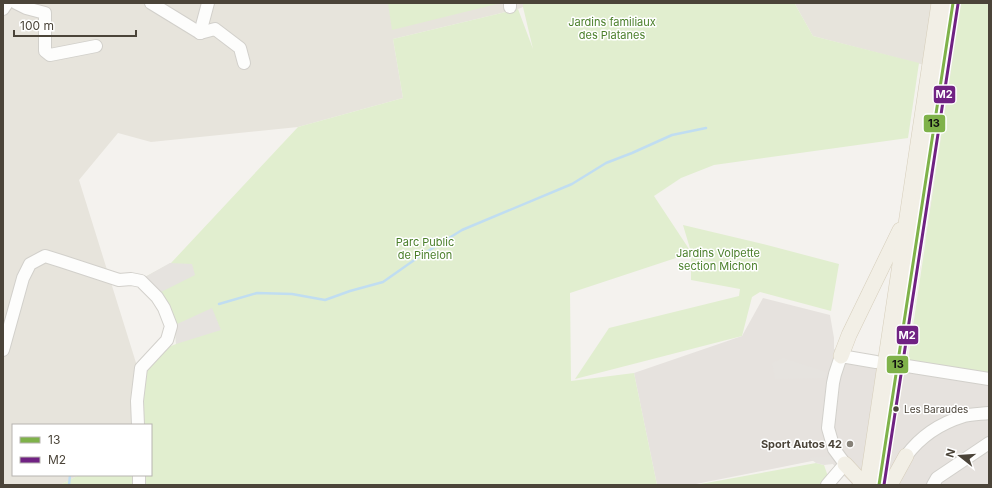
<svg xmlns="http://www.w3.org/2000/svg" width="992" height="488" viewBox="0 0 992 488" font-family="Inter,sans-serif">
  <rect width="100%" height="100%" fill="#f4f2ee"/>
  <g fill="#e7e4dc">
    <polygon points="3,3 523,3 523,7 518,9 393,39 403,98 298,127 151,142 118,133 79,180 147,398 140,425 13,425 13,475 79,475 60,485 3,485"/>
    <polygon points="795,3 989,3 925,243 951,72 813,36 796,6"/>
  </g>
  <polygon fill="#e6e2de" points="763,298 830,315 834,338 834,349 989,373 989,485 852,485 851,483 827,458 691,485 657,485 634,373 742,336"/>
  <g fill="#e1eecf">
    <polygon points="388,3 501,3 392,30"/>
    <polygon points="523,3 795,3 796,6 813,36 919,63 908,138 714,165 681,178 654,196 691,252 683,225 767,245 839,264 831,311 760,292 752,297 742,336 575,379 609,328 739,296 740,289 691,280 691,253 570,293 571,381 634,373 657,485 60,485 79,475 151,475 151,425 141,425 144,370 166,348 176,344 175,325 145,277 171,263 298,127 403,98 393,39 518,9 533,49 523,7"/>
    <polygon points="961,3 989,3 989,373 908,360"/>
    <polygon points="816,463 824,465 831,485 695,485"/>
  </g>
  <g fill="#e6e3df">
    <polygon points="170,263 192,264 195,275 159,293 145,277"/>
    <polygon points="212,308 221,330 176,344 175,325"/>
    <polygon points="783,358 826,372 825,378 775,379 772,363"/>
    <polygon points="832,456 833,464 824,465 816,463 809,458"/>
  </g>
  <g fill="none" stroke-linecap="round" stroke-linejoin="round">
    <g stroke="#c0ddf1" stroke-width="2.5">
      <polyline points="219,304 257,293 292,294 325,300 350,291 383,282 420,256 462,230 572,184 606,163 632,153 672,135 706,128"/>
      <polyline points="69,485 70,475"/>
    </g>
    <defs>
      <g id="minor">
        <polyline points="16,3 26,8 45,13 45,51 50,55 96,46"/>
        <polyline points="151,3 200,33"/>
        <polyline points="510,7 510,3"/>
        <polyline points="3,9 7,3"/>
        <polyline points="200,33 215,29 240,48 244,63"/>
        <polyline points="200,33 208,3"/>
        <polyline points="3,350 23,278 30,264 45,256 61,261 119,280 131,279 141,281 157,297 164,308 171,326 167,340 141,368 137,401 138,425"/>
        <polyline points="907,366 989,379"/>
        <path d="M906,456C920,437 941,423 964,416C972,414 981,414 989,413"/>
        <polyline points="139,475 139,485"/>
        <polyline points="827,485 845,464 834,449 828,428 833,383 835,374 841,356 876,362"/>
        <polyline points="933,485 937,478 989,443"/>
      </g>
      <g id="major">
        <polyline points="841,356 849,335 900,230"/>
        <polyline points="845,464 859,479 861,485"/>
        <polyline points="867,485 939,3"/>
        <polyline points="879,485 953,3"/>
        <polyline points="890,485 906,456"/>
      </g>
    </defs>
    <use href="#minor" stroke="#d2d0cb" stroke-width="14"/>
    <use href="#major" stroke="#d6cebb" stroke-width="16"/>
    <use href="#minor" stroke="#fdfdfc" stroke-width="12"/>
    <use href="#major" stroke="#f2efe6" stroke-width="15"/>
    <defs>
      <polyline id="bus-1" points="879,485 953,3"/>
      <polyline id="bus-2" points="884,485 958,4"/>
    </defs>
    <use href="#bus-1" stroke="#fff" stroke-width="6"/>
    <use href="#bus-2" stroke="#fff" stroke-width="6"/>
    <use href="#bus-1" stroke="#7fb24a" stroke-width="3"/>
    <use href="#bus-2" stroke="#702283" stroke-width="3"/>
  </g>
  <circle fill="#4b4439" stroke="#fff" stroke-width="1.5" cx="896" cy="409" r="3.5"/>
  <circle fill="#868178" stroke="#fff" stroke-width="1.5" cx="850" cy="444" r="4"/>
  <g text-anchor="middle" stroke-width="3" stroke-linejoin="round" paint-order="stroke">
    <g font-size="10" fill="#4b4439" stroke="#fff" text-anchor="start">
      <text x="904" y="413">Les Baraudes</text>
    </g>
    <g font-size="11" fill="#4a7f2a" stroke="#fff">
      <text x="612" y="26">Jardins familiaux<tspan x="612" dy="13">des Platanes</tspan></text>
      <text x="425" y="246">Parc Public<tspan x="425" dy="13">de Pinelon</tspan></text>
      <text x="718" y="257">Jardins Volpette<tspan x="718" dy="13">section Michon</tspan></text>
    </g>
    <g font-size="11" font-weight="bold" fill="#4b4439" stroke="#fff" text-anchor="end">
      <text x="842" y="448">Sport Autos 42</text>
    </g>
  </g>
  <g stroke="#fff" stroke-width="1.5">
    <rect x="933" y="85" width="23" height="19" rx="4" fill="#702283"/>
    <rect x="923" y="114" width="23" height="19" rx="4" fill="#7fb24a"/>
    <rect x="896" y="325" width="23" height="20" rx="4" fill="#702283"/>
    <rect x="886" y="355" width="23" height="19" rx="4" fill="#7fb24a"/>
  </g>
  <g font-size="11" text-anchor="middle" font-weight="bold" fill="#fff">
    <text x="944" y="98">M2</text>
    <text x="907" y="339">M2</text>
  </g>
  <g font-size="11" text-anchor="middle" font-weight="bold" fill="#111">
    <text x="934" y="127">13</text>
    <text x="898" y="368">13</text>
  </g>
  <rect width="992" height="488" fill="none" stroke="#4b4439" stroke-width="8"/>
  <rect x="12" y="424" width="140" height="52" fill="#ffffff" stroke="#b7b4b0"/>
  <rect x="20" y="437" width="20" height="6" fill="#7fb24a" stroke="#b7b4b0"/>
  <text x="48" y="444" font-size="12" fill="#4b4439">13</text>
  <rect x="20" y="457" width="20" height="6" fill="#702283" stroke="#b7b4b0"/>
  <text x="48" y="464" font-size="12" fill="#4b4439">M2</text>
  <g transform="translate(960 456) rotate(287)" stroke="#ffffff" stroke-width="3" paint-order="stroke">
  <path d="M0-3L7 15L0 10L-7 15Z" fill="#4b4439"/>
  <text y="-6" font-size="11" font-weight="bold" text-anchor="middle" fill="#4b4439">N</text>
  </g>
  <path d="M14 30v6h122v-6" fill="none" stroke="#4b4439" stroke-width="2"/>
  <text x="20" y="30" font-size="12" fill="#4b4439" stroke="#ffffff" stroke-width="3" paint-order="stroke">100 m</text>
</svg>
